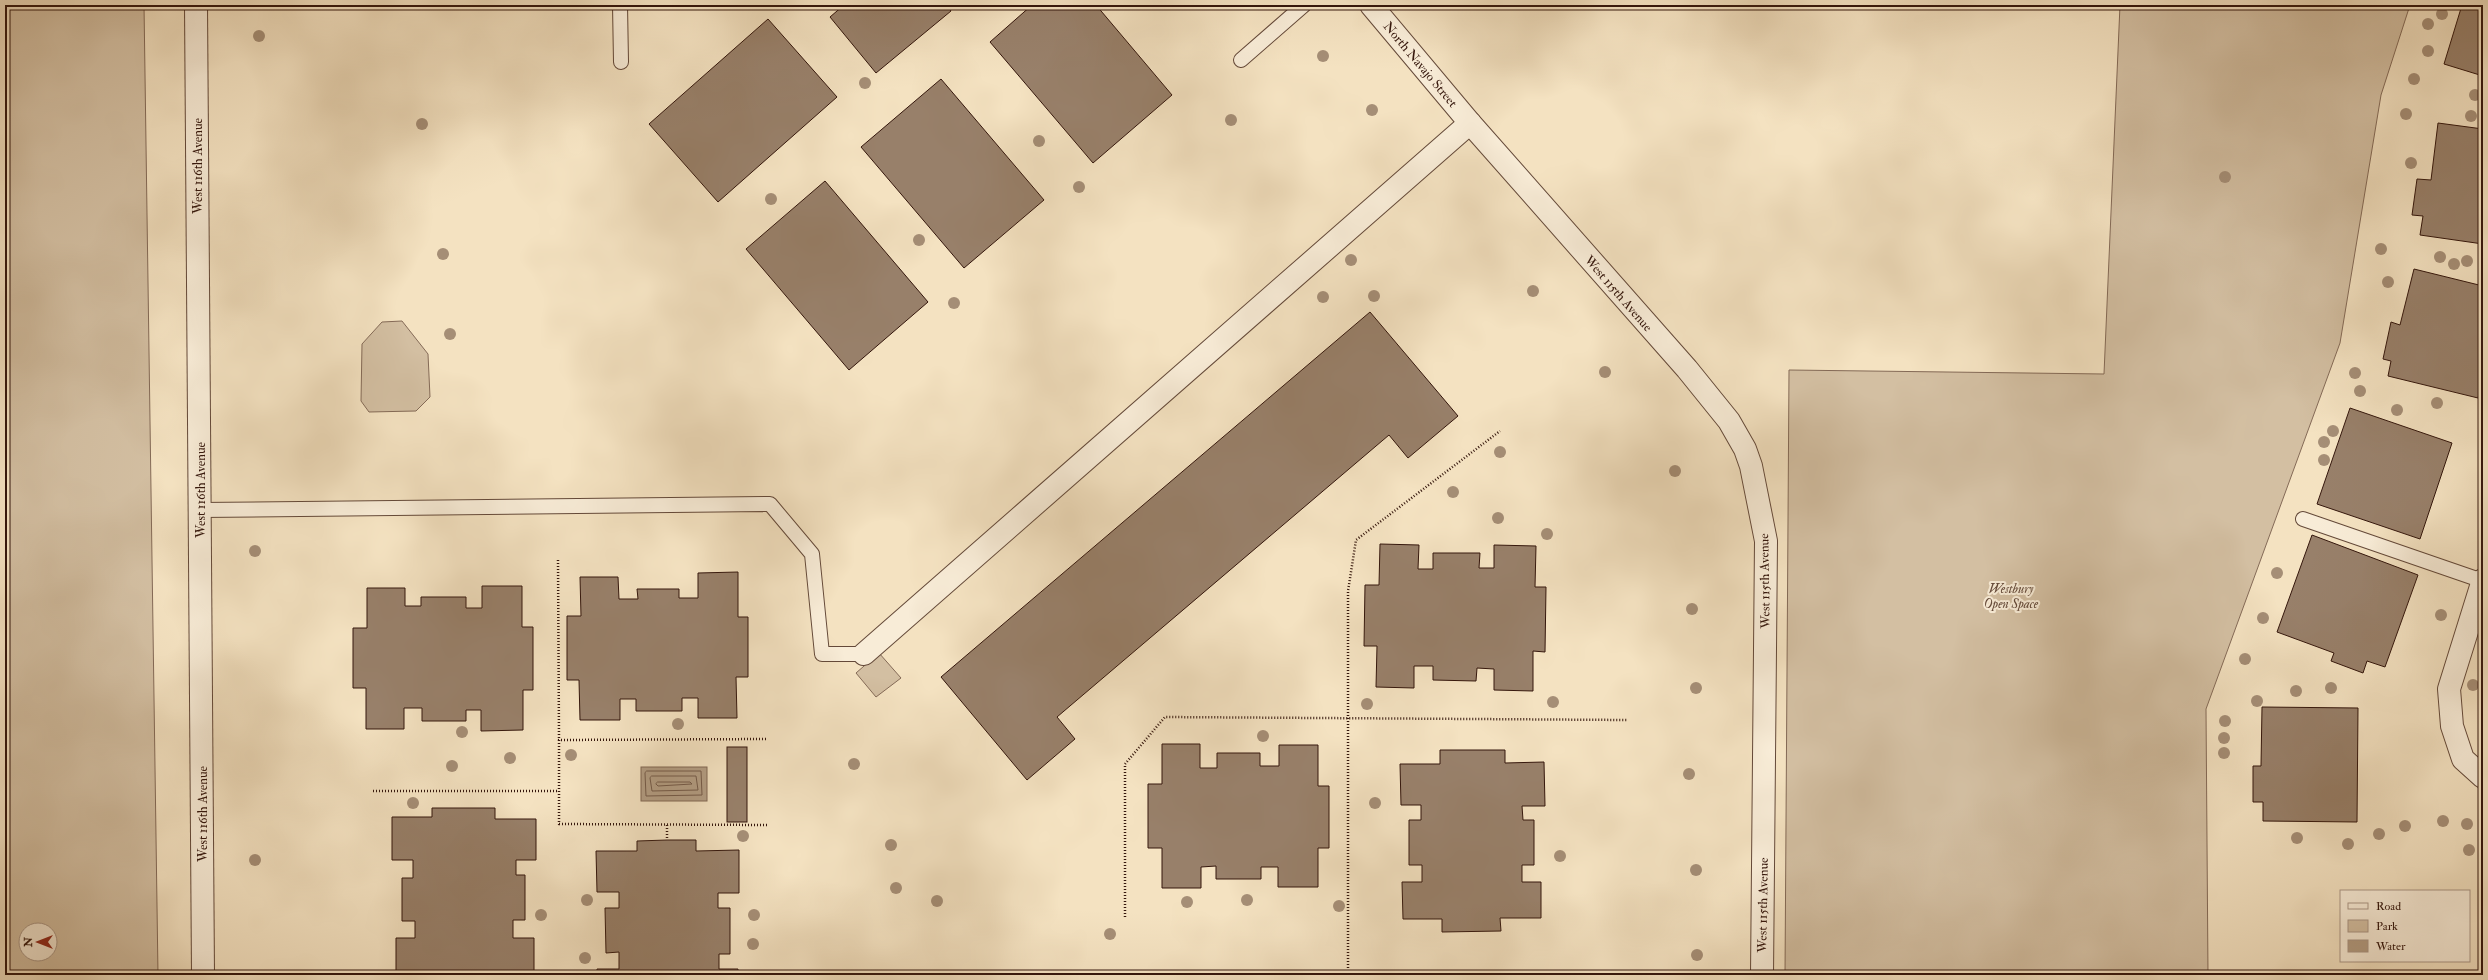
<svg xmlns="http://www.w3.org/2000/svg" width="2488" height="980" viewBox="0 0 2488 980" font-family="'IM FELL Double Pica',serif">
  <rect width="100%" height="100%" fill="#f4e2c1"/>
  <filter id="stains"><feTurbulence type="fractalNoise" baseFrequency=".005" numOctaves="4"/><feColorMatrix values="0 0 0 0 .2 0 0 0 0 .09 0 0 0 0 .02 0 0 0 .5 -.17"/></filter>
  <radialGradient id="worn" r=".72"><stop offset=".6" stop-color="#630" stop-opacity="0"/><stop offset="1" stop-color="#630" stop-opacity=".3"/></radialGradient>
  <g fill="#d3bfa2" stroke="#846a57" fill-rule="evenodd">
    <path d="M5,5H144L158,975H5ZM26,930H50V954H26Z"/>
    <polygon points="2120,5 2410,5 2381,95 2340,343 2206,709 2208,975 1785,975 1789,370 2104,374"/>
    <polygon points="402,321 428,354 430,397 416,411 369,412 361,401 362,344 382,322"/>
    <polygon points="879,653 901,678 876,697 856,673"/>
  </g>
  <rect fill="#b39d83" stroke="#806753" x="641" y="767" width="66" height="34"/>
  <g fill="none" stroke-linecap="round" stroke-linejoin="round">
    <g stroke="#745a48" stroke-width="1">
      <polygon points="647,771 701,771 702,795 646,796 645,773"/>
      <polygon points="652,776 696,776 698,790 652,791 650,778"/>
      <polygon points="658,782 690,782 692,784 658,786 656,784"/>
    </g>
  </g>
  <g fill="#98806a" stroke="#34160c">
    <polygon points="844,5 947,5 951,11 876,73 830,17"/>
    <polygon points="1032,5 1096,5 1172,95 1093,163 990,42"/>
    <polygon points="2462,5 2483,5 2483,76 2444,64"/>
    <polygon points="768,19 837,97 718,202 649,124"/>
    <polygon points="941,79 1044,200 964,268 861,147"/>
    <polygon points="2438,123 2483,129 2483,244 2420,235 2423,216 2412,215 2417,179 2431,180"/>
    <polygon points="825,181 928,302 849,370 746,249"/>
    <polygon points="2414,269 2483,286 2483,376 2478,398 2388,376 2391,361 2383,359 2391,322 2400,325"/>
    <polygon points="1370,312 1458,416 1408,458 1389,435 1057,717 1075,739 1027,780 941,677"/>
    <polygon points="2350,408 2452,443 2420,539 2317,504"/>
    <polygon points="2312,535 2418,575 2385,667 2367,661 2363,673 2331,661 2334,653 2277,632"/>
    <polygon points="1380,544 1419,545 1418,569 1433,569 1433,553 1480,553 1479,568 1494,568 1494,545 1536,546 1535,587 1546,587 1545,652 1533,651 1533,691 1494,690 1494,669 1477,668 1476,681 1433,680 1433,666 1414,666 1414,688 1376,687 1377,646 1364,646 1365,585 1379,585"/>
    <polygon points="738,572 738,617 748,617 748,677 736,677 737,718 698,718 698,698 682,698 682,711 636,711 636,699 620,699 620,720 580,720 579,680 567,680 567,616 581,616 580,577 618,577 619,599 638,599 637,589 679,589 679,598 698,598 698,573"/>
    <polygon points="482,586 522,586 522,627 533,627 533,690 523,690 523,730 481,731 481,710 466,710 466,721 422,721 422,708 404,708 404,729 366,729 366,688 353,688 353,628 367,628 367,588 405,588 405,606 421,606 421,597 466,597 466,608 482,608"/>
    <polygon points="2262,707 2358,708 2357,822 2263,821 2263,802 2253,802 2253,766 2261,766"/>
    <polygon points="1162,744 1200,744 1200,768 1217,768 1217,753 1260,753 1260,766 1279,766 1279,745 1318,745 1318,786 1329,786 1329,848 1318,848 1318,887 1278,887 1278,867 1261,867 1261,879 1216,879 1216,866 1201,867 1201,888 1162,888 1162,848 1148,848 1148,784 1162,784"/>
    <rect x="727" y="747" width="20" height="75"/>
    <polygon points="1440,750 1505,750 1505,763 1544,762 1545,806 1522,806 1523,820 1534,820 1534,865 1522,865 1522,882 1541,882 1541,918 1500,918 1501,931 1442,932 1442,919 1403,919 1402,882 1422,882 1422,865 1409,865 1409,820 1421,820 1421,805 1401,805 1400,764 1440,764"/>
    <polygon points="432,808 495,808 495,819 536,819 536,860 516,860 516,875 525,875 525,920 513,920 513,938 534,938 534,973 396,975 396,938 415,938 415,921 402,921 402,878 413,878 413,860 392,860 392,817 432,817"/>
    <polygon points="667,840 696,840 696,851 739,850 739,893 718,893 718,908 730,908 730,954 719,954 719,969 738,969 738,975 597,975 597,969 619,969 619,952 606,953 605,908 619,908 619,892 597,892 596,851 637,851 637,841"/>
  </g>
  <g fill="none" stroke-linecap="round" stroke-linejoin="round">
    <defs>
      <g id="service">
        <polyline points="620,5 621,62"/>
        <polyline points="1241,60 1304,5"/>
        <polyline points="200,510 770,504 812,554 822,654 864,654"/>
        <polyline points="2303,519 2483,581"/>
      </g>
      <g id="minor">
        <polyline points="196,5 203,975"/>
        <polyline points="1371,5 1470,123 1687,369 1729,421 1745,449 1751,466 1766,541 1762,975"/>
        <polyline points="2483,580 2449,689 2452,726 2463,759 2483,777"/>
        <polyline points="864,654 1470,123"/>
      </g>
    </defs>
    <use href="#service" stroke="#644939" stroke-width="16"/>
    <use href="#minor" stroke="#644939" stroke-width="24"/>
    <g stroke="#34160c" stroke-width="2.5" stroke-dasharray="1 2" stroke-linecap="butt">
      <polyline points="558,560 559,740"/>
      <polyline points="766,739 559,740 559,824 767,825"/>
      <polyline points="373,791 559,791"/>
      <polyline points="667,825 667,840"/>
      <polyline points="1125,917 1125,764 1165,717 1627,720"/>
      <polyline points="1348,974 1348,591 1356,540 1500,431"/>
    </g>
    <use href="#service" stroke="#f8ecd7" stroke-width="14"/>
    <use href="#minor" stroke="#f8ecd7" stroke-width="22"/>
  </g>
  <g fill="#a58e76">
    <circle cx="2442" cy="14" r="6"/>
    <circle cx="2428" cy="24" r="6"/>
    <circle cx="259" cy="36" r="6"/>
    <circle cx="2428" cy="51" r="6"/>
    <circle cx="1323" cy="56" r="6"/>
    <circle cx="2414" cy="79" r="6"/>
    <circle cx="865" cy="83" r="6"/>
    <circle cx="2475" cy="95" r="6"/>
    <circle cx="1372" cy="110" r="6"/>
    <circle cx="2406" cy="114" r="6"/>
    <circle cx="2471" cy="116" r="6"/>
    <circle cx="1231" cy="120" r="6"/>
    <circle cx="422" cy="124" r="6"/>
    <circle cx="1039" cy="141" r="6"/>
    <circle cx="2411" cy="163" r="6"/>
    <circle cx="2225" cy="177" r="6"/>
    <circle cx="1079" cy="187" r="6"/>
    <circle cx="771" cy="199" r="6"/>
    <circle cx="919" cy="240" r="6"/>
    <circle cx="2381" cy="249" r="6"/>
    <circle cx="443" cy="254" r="6"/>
    <circle cx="2440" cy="257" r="6"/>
    <circle cx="1351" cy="260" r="6"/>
    <circle cx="2467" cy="261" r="6"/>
    <circle cx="2454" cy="264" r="6"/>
    <circle cx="2388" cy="282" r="6"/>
    <circle cx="1533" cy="291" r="6"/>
    <circle cx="1374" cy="296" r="6"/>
    <circle cx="1323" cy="297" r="6"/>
    <circle cx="954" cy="303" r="6"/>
    <circle cx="450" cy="334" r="6"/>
    <circle cx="1605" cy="372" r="6"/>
    <circle cx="2355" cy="373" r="6"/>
    <circle cx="2360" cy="391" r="6"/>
    <circle cx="2437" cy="403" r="6"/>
    <circle cx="2397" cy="410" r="6"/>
    <circle cx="2333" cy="431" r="6"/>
    <circle cx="2324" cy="442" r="6"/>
    <circle cx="1500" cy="452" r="6"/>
    <circle cx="2324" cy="460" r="6"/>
    <circle cx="1675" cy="471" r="6"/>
    <circle cx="1453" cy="492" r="6"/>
    <circle cx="1498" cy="518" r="6"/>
    <circle cx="1547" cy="534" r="6"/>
    <circle cx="255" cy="551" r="6"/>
    <circle cx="2277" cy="573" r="6"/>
    <circle cx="1692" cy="609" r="6"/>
    <circle cx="2441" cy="615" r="6"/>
    <circle cx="2263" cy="618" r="6"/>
    <circle cx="2245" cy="659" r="6"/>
    <circle cx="2473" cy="685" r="6"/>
    <circle cx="1696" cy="688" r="6"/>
    <circle cx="2331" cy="688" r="6"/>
    <circle cx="2296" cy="691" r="6"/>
    <circle cx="2257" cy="701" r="6"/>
    <circle cx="1553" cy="702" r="6"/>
    <circle cx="1367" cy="704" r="6"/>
    <circle cx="2225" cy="721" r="6"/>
    <circle cx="678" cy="724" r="6"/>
    <circle cx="462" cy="732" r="6"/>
    <circle cx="1263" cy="736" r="6"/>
    <circle cx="2224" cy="738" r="6"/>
    <circle cx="2224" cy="753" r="6"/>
    <circle cx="571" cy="755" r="6"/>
    <circle cx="510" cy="758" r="6"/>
    <circle cx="854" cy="764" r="6"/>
    <circle cx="452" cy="766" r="6"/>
    <circle cx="1689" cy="774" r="6"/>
    <circle cx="413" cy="803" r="6"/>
    <circle cx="1375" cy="803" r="6"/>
    <circle cx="2443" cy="821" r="6"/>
    <circle cx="2467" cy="824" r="6"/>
    <circle cx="2405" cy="826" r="6"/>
    <circle cx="2379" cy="834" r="6"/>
    <circle cx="743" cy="836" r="6"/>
    <circle cx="2297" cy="838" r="6"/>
    <circle cx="2348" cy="844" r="6"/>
    <circle cx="891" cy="845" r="6"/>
    <circle cx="2469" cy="850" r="6"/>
    <circle cx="1560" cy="856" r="6"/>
    <circle cx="255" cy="860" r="6"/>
    <circle cx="1696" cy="870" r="6"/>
    <circle cx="896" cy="888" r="6"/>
    <circle cx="587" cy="900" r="6"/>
    <circle cx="1247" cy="900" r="6"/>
    <circle cx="937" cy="901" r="6"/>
    <circle cx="1187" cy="902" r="6"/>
    <circle cx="1339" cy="906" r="6"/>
    <circle cx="541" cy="915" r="6"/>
    <circle cx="754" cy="915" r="6"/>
    <circle cx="1110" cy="934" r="6"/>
    <circle cx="753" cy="944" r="6"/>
    <circle cx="1697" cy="955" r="6"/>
    <circle cx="585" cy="958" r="6"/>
  </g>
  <g text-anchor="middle" stroke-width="4" stroke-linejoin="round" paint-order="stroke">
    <g font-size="13" fill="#34160c" stroke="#f8ecd7">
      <text transform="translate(1421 64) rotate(50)" y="5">North Navajo Street</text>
      <text transform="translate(197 166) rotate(-90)" y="5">West 116th Avenue</text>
      <text transform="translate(1619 293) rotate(49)" y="5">West 115th Avenue</text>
      <text transform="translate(200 490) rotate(-90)" y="5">West 116th Avenue</text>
      <text transform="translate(1764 581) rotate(-91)" y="5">West 115th Avenue</text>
      <text transform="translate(202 814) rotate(-90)" y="5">West 116th Avenue</text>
      <text transform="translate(1762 905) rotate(-89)" y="5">West 115th Avenue</text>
    </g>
    <g font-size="13" font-style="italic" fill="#644939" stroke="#f8ecd7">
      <text x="2011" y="593">Westbury<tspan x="2011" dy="15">Open Space</tspan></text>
    </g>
  </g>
  <rect width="2488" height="980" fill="none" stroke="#f4e2c1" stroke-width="20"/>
  <rect x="6" y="6" width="2476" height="968" fill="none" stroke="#34160c" stroke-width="2"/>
  <rect x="10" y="10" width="2468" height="960" fill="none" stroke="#34160c"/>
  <rect x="2340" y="890" width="130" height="72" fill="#f8ecd7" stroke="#aa9686"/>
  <rect x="2348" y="903" width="20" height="6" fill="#f8ecd7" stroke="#aa9686"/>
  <text x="2376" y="910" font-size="12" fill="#34160c">Road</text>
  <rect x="2348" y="920" width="20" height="12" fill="#d3bfa2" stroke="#aa9686"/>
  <text x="2376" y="930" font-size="12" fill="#34160c">Park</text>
  <rect x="2348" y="940" width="20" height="12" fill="#b39d83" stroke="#aa9686"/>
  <text x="2376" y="950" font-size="12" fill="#34160c">Water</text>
  <g transform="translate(38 942) rotate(270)"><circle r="19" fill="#f8ecd7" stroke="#aa9686"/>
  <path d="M0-3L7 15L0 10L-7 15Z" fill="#8f2418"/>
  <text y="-6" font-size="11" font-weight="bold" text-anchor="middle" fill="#34160c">N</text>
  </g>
  <rect width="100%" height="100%" filter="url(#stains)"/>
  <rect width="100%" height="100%" fill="url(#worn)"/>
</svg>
